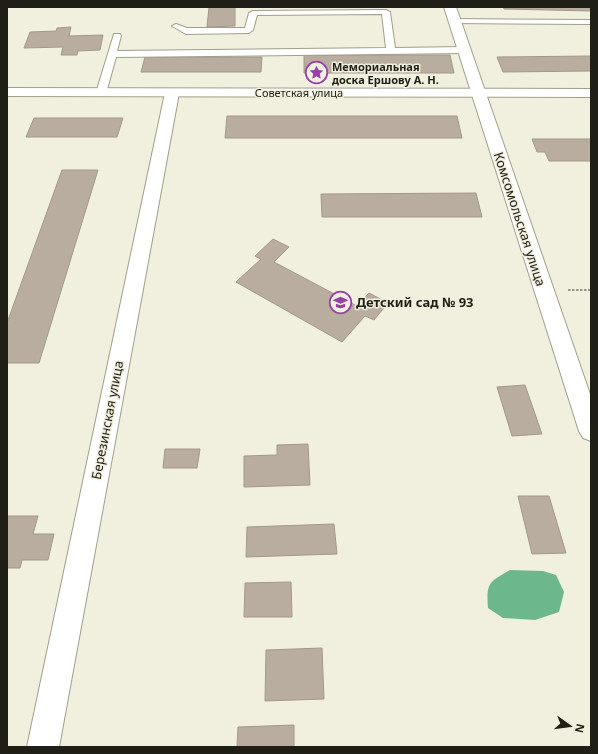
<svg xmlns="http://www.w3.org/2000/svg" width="598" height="754" viewBox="0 0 598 754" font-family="'Noto Sans',sans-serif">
  <rect width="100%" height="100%" fill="#f1efdd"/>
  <path fill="#6db78d" d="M510,570L543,571L556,575L564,592L559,612L535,620L503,618L488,608C486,583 489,582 510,570Z"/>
  <g fill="#b9ad9f" stroke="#a39889">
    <polygon points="209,7 235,7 235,26 207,27"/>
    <polygon points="503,7 591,7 591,11 504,9"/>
    <polygon points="71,27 69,36 103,35 100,50 78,51 77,55 61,55 63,47 24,48 30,32 56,31 57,28"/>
    <polygon points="304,55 450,55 454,73 304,73"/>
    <polygon points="591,56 591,71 503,72 497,57"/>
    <polygon points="145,57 262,57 261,72 141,72"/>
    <polygon points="227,116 457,116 462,138 225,138"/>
    <polygon points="34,118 123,118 117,137 26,137"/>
    <polygon points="532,139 591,139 591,161 549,161 545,152 537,152"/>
    <polygon points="62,170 98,170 39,363 7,363 7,323"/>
    <polygon points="476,193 482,217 322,217 321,194"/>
    <polygon points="273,239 289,247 274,262 357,306 369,293 388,303 374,320 365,316 342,342 236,282 261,259 255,256"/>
    <polygon points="525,385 542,434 512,436 497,387"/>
    <polygon points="308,444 310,485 244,487 244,456 277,455 277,445"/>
    <polygon points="165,449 200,449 197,468 163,468"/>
    <polygon points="518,496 549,496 566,553 532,554"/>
    <polygon points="7,516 38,516 33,534 54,534 48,560 22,560 20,568 7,568"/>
    <polygon points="334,524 337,554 246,557 247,527"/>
    <polygon points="291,582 292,617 244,617 245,583"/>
    <polygon points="322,648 324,699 265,701 266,650"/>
    <polygon points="294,725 294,747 237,747 238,727"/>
  </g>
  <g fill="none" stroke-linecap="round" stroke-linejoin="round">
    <defs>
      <g id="service">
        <polygon points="386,10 390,12 395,48 464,47 468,50 464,53 116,57 106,93 101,96 96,93 114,34 120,34 121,36 117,51 386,48 382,14 257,15 253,30 249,33 186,34 172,26 176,24 187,28 245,28 249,13 253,11"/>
        <polygon points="451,19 591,20 591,24 454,23 451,23 450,21"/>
      </g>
      <g id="minor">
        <polygon points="444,7 456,7 591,397 591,441 583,438 579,431"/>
        <polygon points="172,89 177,90 179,93 59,747 27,747 165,93 167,90"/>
      </g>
      <polygon id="tertiary" points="7,88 591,89 591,97 7,96"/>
    </defs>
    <use href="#service" stroke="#a09f8d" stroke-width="2"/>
    <use href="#minor" stroke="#a09f8d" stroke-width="2"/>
    <use href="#tertiary" stroke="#a09f8d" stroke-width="2"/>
    <polyline stroke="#99988a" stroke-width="2" stroke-dasharray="2.5 1.5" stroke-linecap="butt" points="568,290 591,290"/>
    <use href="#service" fill="#fff" fill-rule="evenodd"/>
    <use href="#minor" fill="#fff" fill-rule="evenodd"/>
    <use href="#tertiary" fill="#fff" fill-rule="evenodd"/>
  </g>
  <defs>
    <symbol id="sight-ring" viewBox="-11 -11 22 22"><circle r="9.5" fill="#f1efdd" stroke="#9a3ea8" stroke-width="1.5"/><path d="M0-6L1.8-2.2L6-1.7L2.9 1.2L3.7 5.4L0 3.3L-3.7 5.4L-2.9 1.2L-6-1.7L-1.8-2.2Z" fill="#9a3ea8"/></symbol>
    <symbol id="school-ring" viewBox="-11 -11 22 22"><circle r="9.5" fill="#f1efdd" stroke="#9a3ea8" stroke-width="1.5"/><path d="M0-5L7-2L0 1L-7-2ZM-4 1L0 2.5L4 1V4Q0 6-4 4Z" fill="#9a3ea8"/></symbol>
  </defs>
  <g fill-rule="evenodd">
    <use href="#sight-ring" x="304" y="60" width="25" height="25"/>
    <use href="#school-ring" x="328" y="290" width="25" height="25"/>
  </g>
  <g text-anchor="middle" stroke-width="3" stroke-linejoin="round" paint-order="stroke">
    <g font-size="11" font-weight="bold" fill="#1f1e17" stroke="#f1efdd" text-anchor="start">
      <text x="332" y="71">Мемориальная<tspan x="332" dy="13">доска Ершову А. Н.</tspan></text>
    </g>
    <g font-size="11" fill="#1f1e17" stroke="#f1efdd">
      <text x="299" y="97">Советская улица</text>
    </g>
    <g font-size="13" fill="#1f1e17" stroke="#f1efdd">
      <text transform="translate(520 219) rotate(72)" y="5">Комсомольская улица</text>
      <text transform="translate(107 420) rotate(-79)" y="5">Березинская улица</text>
    </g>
    <g font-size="13" font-weight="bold" fill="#1f1e17" stroke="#f1efdd" text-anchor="start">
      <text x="356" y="307">Детский сад № 93</text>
    </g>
  </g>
  <rect width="598" height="754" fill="none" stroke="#1f1e17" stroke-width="16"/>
  <g transform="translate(570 726) rotate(104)" stroke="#f1efdd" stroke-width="3" paint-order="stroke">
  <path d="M0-3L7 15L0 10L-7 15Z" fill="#1f1e17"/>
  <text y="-6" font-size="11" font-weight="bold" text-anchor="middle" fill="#1f1e17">N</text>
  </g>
</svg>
